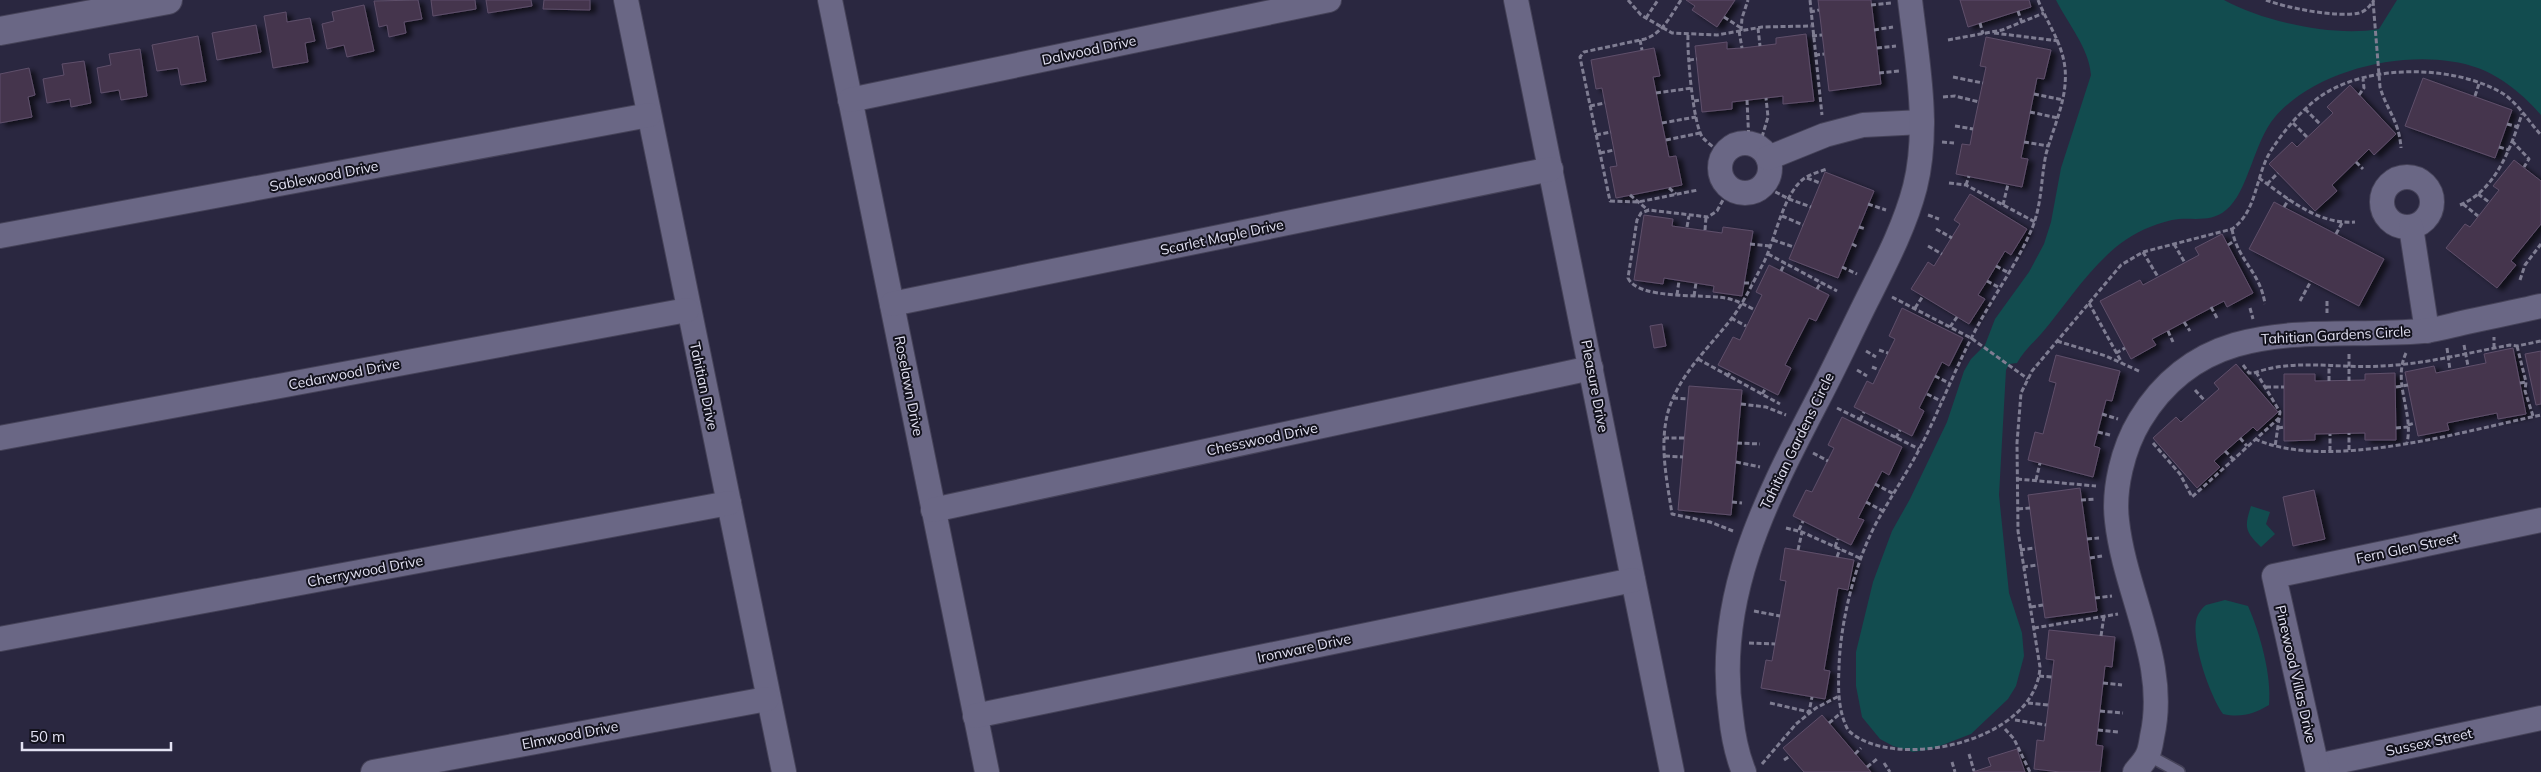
<svg xmlns="http://www.w3.org/2000/svg" width="2541" height="772" viewBox="0 0 2541 772" font-family="Mulish,sans-serif">
  <defs>
    <filter id="shadow"><feDropShadow dx="5.5" dy="3" stdDeviation="2.5" flood-color="#0009"/></filter>
  </defs>
  <rect width="100%" height="100%" fill="#2a2740"/>
  <g fill="#124c4f">
    <path d="M2056,0H2224C2264,22 2334,37 2379,29L2397,0H2541V115C2525,96 2502,77 2478,68C2416,46 2318,67 2275,117C2254,141 2248,193 2226,210C2212,222 2196,218 2179,219C2170,220 2159,223 2150,227C2102,245 2073,297 2041,334C2032,344 2023,352 2017,363L2009,364L2006,370L1999,495L2009,593L2022,633L2024,656L2016,686L2008,699L1971,734L1932,749L1913,752L1893,746L1880,739L1862,717L1856,686V652L1873,582L1892,531L1910,499L1947,422L1964,371L1971,359L1985,345L1995,319L2029,272L2044,244L2051,222L2061,168L2091,75C2089,48 2068,24 2056,0Z"/>
    <path d="M2251,506L2270,512L2266,524L2275,534L2261,547C2245,531 2244,528 2251,506Z"/>
    <path d="M2225,600L2248,606C2260,633 2272,676 2269,705C2254,714 2241,718 2223,714C2210,696 2192,644 2196,621C2197,615 2201,609 2206,605Z"/>
  </g>
  <g fill="#44354e" stroke="#5f4f6a" filter="url(#shadow)">
    <polygon points="418,0 422,19 404,22 406,33 389,37 387,25 379,27 374,1"/>
    <polygon points="431,0 475,0 476,9 433,16"/>
    <polygon points="486,0 531,0 532,6 488,13"/>
    <polygon points="544,0 590,0 590,10 543,9"/>
    <polygon points="1686,0 1735,0 1717,27 1692,10 1695,6"/>
    <polygon points="1818,0 1871,0 1881,84 1829,91"/>
    <polygon points="1960,0 2029,0 2031,7 1968,27"/>
    <polygon points="364,5 374,51 347,57 344,45 327,49 322,24 334,21 332,12"/>
    <polygon points="286,12 287,22 310,18 315,41 305,43 308,62 273,68 264,16"/>
    <polygon points="256,25 261,52 217,60 212,33"/>
    <polygon points="1806,34 1814,101 1783,104 1783,96 1732,102 1732,109 1702,112 1695,46 1727,42 1727,49 1742,48 1776,44 1776,38"/>
    <polygon points="198,36 206,81 181,85 178,68 157,71 152,45"/>
    <polygon points="1986,37 2051,50 2044,79 2037,78 2021,158 2028,159 2022,187 1956,174 1962,144 1970,145 1973,129 1986,67 1980,66"/>
    <polygon points="1654,48 1660,76 1653,77 1662,123 1669,157 1676,156 1682,185 1616,198 1610,167 1617,166 1602,88 1596,89 1591,60"/>
    <polygon points="140,49 147,96 121,100 119,90 101,93 97,68 111,65 109,54"/>
    <polygon points="84,61 91,103 71,107 70,99 47,103 43,79 64,75 62,64"/>
    <polygon points="29,68 35,95 28,97 32,117 0,123 0,74"/>
    <polygon points="2423,78 2512,110 2495,158 2405,126"/>
    <polygon points="2350,85 2396,134 2374,155 2369,149 2332,185 2337,191 2315,211 2269,164 2292,142 2297,147 2333,113 2327,107"/>
    <polygon points="2514,160 2541,181 2541,224 2511,261 2516,265 2497,288 2446,248 2465,224 2470,227 2499,190 2493,186"/>
    <polygon points="1825,172 1874,191 1838,278 1789,259"/>
    <polygon points="1970,194 2027,229 2011,255 2005,251 1987,281 1978,295 1985,299 1969,324 1911,289 1928,262 1934,266 1960,224 1954,220"/>
    <polygon points="2274,202 2384,259 2359,306 2249,249"/>
    <polygon points="1644,215 1673,219 1672,226 1722,233 1723,227 1753,231 1742,296 1713,292 1714,286 1664,278 1663,284 1634,280"/>
    <polygon points="2222,234 2253,293 2227,307 2224,301 2152,339 2156,345 2131,359 2100,301 2140,280 2143,285 2199,255 2195,248"/>
    <polygon points="1769,265 1829,295 1816,321 1809,318 1785,365 1791,368 1778,395 1718,365 1733,337 1740,340 1762,295 1756,292"/>
    <polygon points="1902,308 1963,338 1949,366 1942,362 1919,408 1924,411 1912,436 1854,407 1867,381 1873,384 1895,339 1889,336"/>
    <polygon points="1662,324 1666,346 1654,348 1650,326"/>
    <polygon points="2513,348 2526,414 2498,419 2497,413 2447,423 2449,430 2418,436 2405,372 2434,366 2436,373 2486,363 2484,354"/>
    <polygon points="2541,351 2541,404 2536,405 2525,354"/>
    <polygon points="2056,355 2120,371 2112,401 2106,400 2094,446 2100,448 2093,477 2028,460 2035,432 2043,434 2056,383 2049,381"/>
    <polygon points="2236,364 2278,412 2257,431 2253,427 2214,461 2220,467 2197,488 2153,438 2176,417 2181,422 2219,389 2214,383"/>
    <polygon points="2395,373 2396,440 2365,440 2365,433 2315,434 2315,440 2284,441 2284,374 2315,374 2315,381 2365,380 2365,374"/>
    <polygon points="1689,386 1742,390 1731,515 1678,510"/>
    <polygon points="1842,417 1902,447 1889,475 1882,471 1858,518 1864,520 1851,545 1793,516 1806,490 1812,492 1834,448 1828,445"/>
    <polygon points="2080,488 2097,611 2045,618 2028,495"/>
    <polygon points="2314,490 2325,539 2293,546 2283,497"/>
    <polygon points="1785,548 1854,560 1848,590 1838,588 1824,670 1830,671 1825,699 1761,688 1766,660 1772,661 1786,581 1780,580"/>
    <polygon points="2049,630 2115,637 2112,667 2105,666 2096,745 2103,746 2100,772 2060,772 2034,769 2037,740 2044,741 2054,660 2046,659"/>
    <polygon points="1822,715 1829,723 1871,772 1804,772 1783,748"/>
    <polygon points="2017,749 2025,772 1973,772 1991,766 1988,758"/>
  </g>
  <g fill="none" stroke-linecap="round" stroke-linejoin="round">
    <defs>
      <polyline id="service" points="2148,755 2179,772"/>
      <g id="minor">
        <polyline points="626,0 784,772"/>
        <polyline points="830,0 987,772"/>
        <polyline points="1516,0 1672,772"/>
        <polyline points="850,100 1329,0"/>
        <circle cx="1745" cy="168" r="25"/>
        <polyline points="1768,158 1825,135 1863,125 1922,122"/>
        <circle cx="2407" cy="202" r="25"/>
        <polyline points="2411,227 2427,331"/>
        <polyline points="0,236 649,115"/>
        <polyline points="892,304 1551,169"/>
        <polyline points="0,438 687,310"/>
        <polyline points="933,510 1591,368"/>
        <polyline points="0,639 729,503"/>
        <polyline points="975,716 1633,580"/>
        <polyline points="2317,766 2541,718"/>
        <polyline points="373,772 767,699"/>
        <path d="M1744,772C1737,755 1733,735 1731,716C1714,600 1764,503 1816,403C1834,369 1850,334 1867,300C1885,264 1905,226 1915,187C1930,128 1917,60 1910,0"/>
        <path d="M2135,772C2139,767 2144,762 2147,756C2150,751 2151,743 2152,737C2169,663 2125,594 2117,521C2113,489 2123,448 2140,420C2206,311 2317,340 2423,331C2436,330 2449,326 2462,323C2489,317 2515,312 2541,306"/>
        <polyline points="2318,772 2274,576 2541,520"/>
      </g>
      <polyline id="tertiary" points="0,31 168,0"/>
    </defs>
    <use href="#service" stroke="#454258" stroke-width="14"/>
    <use href="#minor" stroke="#454258" stroke-width="26"/>
    <use href="#tertiary" stroke="#454258" stroke-width="30"/>
    <g stroke="#7f7d92" stroke-width="3" stroke-dasharray="5 2.5" stroke-linecap="butt">
      <polyline points="1628,0 1641,15 1672,33 1717,35 1762,27 1811,26"/>
      <path d="M1681,0C1671,15 1663,33 1645,39L1584,52L1580,57L1581,62L1610,201L1638,202L1698,190"/>
      <polyline points="1810,0 1822,115"/>
      <path d="M2038,0C2047,23 2062,42 2065,68C2068,98 2054,125 2046,154C2041,178 2042,202 2033,226C2018,263 1993,296 1975,331C1957,365 1943,401 1926,436C1913,463 1897,487 1882,513C1857,553 1840,621 1839,668C1838,689 1838,711 1848,730C1890,772 2036,744 2040,667L2018,531L2017,443L2021,393L2032,371L2121,265L2143,252L2232,229C2258,211 2255,174 2272,149C2285,129 2304,107 2324,94C2371,64 2454,65 2502,93C2517,102 2529,122 2541,135"/>
      <path d="M2266,0C2286,8 2339,18 2359,13C2366,11 2370,6 2374,0"/>
      <path d="M2373,1L2380,87C2387,111 2399,120 2401,148"/>
      <polyline points="1871,5 1891,3"/>
      <polyline points="2018,11 2022,23"/>
      <polyline points="1810,12 1819,10"/>
      <polyline points="1724,17 1741,28"/>
      <polyline points="1646,18 1658,0"/>
      <polyline points="1980,23 1983,34"/>
      <polyline points="1758,28 1760,46"/>
      <polyline points="1874,30 1893,27"/>
      <polyline points="1739,31 1742,48"/>
      <polyline points="1741,31 1742,18 1748,0"/>
      <polyline points="1994,33 2059,41"/>
      <path d="M1688,35C1687,52 1693,126 1703,138C1709,144 1717,150 1724,156"/>
      <polyline points="1812,36 1822,35"/>
      <polyline points="1640,40 1642,50"/>
      <polyline points="1948,40 2002,30 2044,13"/>
      <polyline points="1877,48 1896,46"/>
      <polyline points="1815,55 1824,54"/>
      <polyline points="1689,60 1697,59"/>
      <polyline points="1879,73 1899,71"/>
      <polyline points="1953,77 1983,83"/>
      <polyline points="1656,93 1692,88"/>
      <polyline points="2034,94 2063,100"/>
      <polyline points="2359,95 2364,88 2363,79"/>
      <polyline points="2475,96 2479,84"/>
      <polyline points="1943,97 1955,96 1979,102"/>
      <polyline points="1747,100 1749,143"/>
      <polyline points="1694,101 1701,100"/>
      <polyline points="1590,106 1605,103"/>
      <polyline points="2305,109 2320,124"/>
      <polyline points="2030,112 2058,118"/>
      <polyline points="1662,123 1696,117"/>
      <polyline points="2293,123 2307,137"/>
      <polyline points="2507,124 2518,127"/>
      <polyline points="1955,126 1973,129"/>
      <polyline points="1596,135 1611,132"/>
      <polyline points="1762,137 1768,117 1766,98"/>
      <polyline points="1666,140 1700,133"/>
      <polyline points="2512,141 2529,159 2524,167"/>
      <polyline points="1942,142 1954,143"/>
      <polyline points="2024,142 2049,146"/>
      <polyline points="2499,147 2509,150"/>
      <polyline points="1600,153 1614,150"/>
      <polyline points="2356,162 2363,169"/>
      <polyline points="1807,178 1820,183"/>
      <path d="M2259,178C2287,198 2318,225 2355,222"/>
      <polyline points="1949,183 1966,185 2035,222"/>
      <polyline points="2267,184 2278,173"/>
      <polyline points="1762,185 1789,199 1811,207"/>
      <polyline points="1966,185 1969,176"/>
      <path d="M1730,187L1717,211L1708,217L1649,210L1641,213L1637,220L1628,278C1638,300 1704,294 1725,298C1736,300 1745,305 1755,310"/>
      <polyline points="1669,188 1676,194"/>
      <polyline points="2478,194 2489,202"/>
      <polyline points="1630,195 1648,210"/>
      <polyline points="1868,204 1886,210"/>
      <polyline points="2463,204 2478,216"/>
      <polyline points="2003,205 2008,184"/>
      <path d="M2460,205C2496,190 2510,149 2522,114"/>
      <polyline points="2284,207 2289,199"/>
      <polyline points="1928,215 1939,219"/>
      <polyline points="1782,216 1803,225"/>
      <polyline points="1687,227 1689,216"/>
      <polyline points="1859,227 1866,229"/>
      <polyline points="1936,229 1952,238"/>
      <path d="M2232,229C2237,260 2260,271 2265,304"/>
      <polyline points="1705,230 1706,217"/>
      <polyline points="2336,234 2342,223"/>
      <polyline points="1773,240 1794,247"/>
      <polyline points="1750,244 1771,246"/>
      <polyline points="1852,244 1858,247"/>
      <polyline points="2174,244 2185,263"/>
      <polyline points="2228,245 2234,241"/>
      <polyline points="1928,246 1942,254"/>
      <polyline points="2143,252 2158,277"/>
      <polyline points="1768,254 1837,291"/>
      <polyline points="1996,266 2009,273"/>
      <polyline points="1842,267 1857,274"/>
      <polyline points="1781,271 1785,263"/>
      <polyline points="2520,280 2525,265 2541,244"/>
      <polyline points="1987,281 2000,288"/>
      <polyline points="1744,283 1752,283"/>
      <polyline points="1817,289 1821,282"/>
      <polyline points="1677,295 1679,281"/>
      <polyline points="1694,296 1696,283"/>
      <polyline points="1892,297 1971,338 2028,379"/>
      <polyline points="2300,301 2311,281"/>
      <polyline points="2327,301 2327,313"/>
      <polyline points="2089,303 2122,363"/>
      <polyline points="2211,307 2217,318"/>
      <polyline points="1915,308 1923,296"/>
      <polyline points="2250,308 2253,319"/>
      <polyline points="1731,318 1746,326"/>
      <polyline points="2184,322 2190,331"/>
      <polyline points="1950,327 1957,317"/>
      <polyline points="2168,331 2173,342"/>
      <polyline points="2057,341 2106,356 2141,372"/>
      <polyline points="2464,345 2468,366"/>
      <polyline points="2517,346 2526,382 2525,391 2533,416"/>
      <polyline points="2447,348 2450,370"/>
      <polyline points="2494,348 2494,337"/>
      <polyline points="1879,350 1888,353"/>
      <polyline points="1866,351 1876,357"/>
      <polyline points="2116,353 2125,348"/>
      <path d="M2406,353C2392,383 2414,412 2407,443"/>
      <polyline points="2349,354 2349,381"/>
      <polyline points="1698,359 1780,404"/>
      <path d="M2243,365L2249,373H2254C2295,358 2340,369 2382,366C2426,364 2467,353 2510,345L2517,346L2541,341"/>
      <polyline points="1872,367 1879,370"/>
      <polyline points="1857,370 1867,376"/>
      <polyline points="2256,372 2280,412 2275,447"/>
      <polyline points="1935,376 1949,383"/>
      <polyline points="1727,377 1731,371"/>
      <polyline points="2329,381 2329,366"/>
      <polyline points="2520,383 2526,382"/>
      <polyline points="2266,387 2284,387"/>
      <polyline points="2396,387 2408,385"/>
      <polyline points="2195,390 2205,401"/>
      <polyline points="1762,394 1766,388"/>
      <polyline points="1927,394 1941,401"/>
      <polyline points="1673,398 1688,399"/>
      <polyline points="1741,404 1766,407 1786,415"/>
      <polyline points="1837,408 1919,449"/>
      <polyline points="2102,414 2118,419"/>
      <polyline points="1860,420 1864,412"/>
      <polyline points="2408,425 2415,423"/>
      <polyline points="2278,428 2284,427"/>
      <polyline points="2396,428 2408,427"/>
      <polyline points="2098,432 2110,435"/>
      <polyline points="1664,438 1684,438"/>
      <polyline points="1896,438 1900,430"/>
      <polyline points="2240,438 2247,446"/>
      <path d="M2255,439C2329,472 2463,431 2541,415"/>
      <polyline points="1737,443 1760,444"/>
      <polyline points="2153,443 2180,474 2192,497 2279,418"/>
      <polyline points="2349,450 2349,433"/>
      <polyline points="2225,451 2233,459"/>
      <polyline points="2330,451 2330,434"/>
      <polyline points="1813,453 1828,461"/>
      <polyline points="1665,456 1683,457"/>
      <polyline points="1736,462 1760,467"/>
      <polyline points="2017,479 2096,486"/>
      <polyline points="2036,480 2040,463"/>
      <polyline points="1875,484 1894,494"/>
      <polyline points="2081,500 2096,499"/>
      <polyline points="1732,502 1742,503"/>
      <polyline points="1866,502 1883,511"/>
      <polyline points="2018,509 2030,508"/>
      <polyline points="1786,528 1802,532 1862,559"/>
      <polyline points="1799,530 1803,521"/>
      <path d="M1733,531L1710,522L1672,514C1667,481 1659,445 1668,412C1679,374 1709,348 1732,318C1745,301 1754,280 1764,262C1775,239 1782,200 1800,182C1806,175 1819,172 1827,169"/>
      <polyline points="2087,539 2099,538"/>
      <polyline points="1835,547 1838,539"/>
      <polyline points="1798,550 1802,532"/>
      <polyline points="2020,550 2035,548"/>
      <polyline points="1837,557 1840,549"/>
      <polyline points="2090,558 2102,556"/>
      <polyline points="2023,567 2038,565"/>
      <polyline points="2095,598 2112,596"/>
      <polyline points="2031,607 2043,605"/>
      <polyline points="1754,611 1780,616"/>
      <polyline points="2034,628 2118,614"/>
      <polyline points="2101,636 2104,616"/>
      <polyline points="1749,643 1775,644"/>
      <polyline points="2039,676 2052,677"/>
      <polyline points="2103,683 2122,685"/>
      <polyline points="1770,703 1809,712 1812,697"/>
      <polyline points="2028,703 2048,705"/>
      <polyline points="2100,711 2123,713"/>
      <polyline points="2015,720 2046,725"/>
      <polyline points="1829,723 1842,712"/>
      <polyline points="2005,729 2014,739 2030,772"/>
      <polyline points="2098,730 2118,732"/>
      <polyline points="1855,754 1861,748"/>
      <polyline points="1969,754 1974,771"/>
      <polyline points="1784,760 1790,756"/>
      <polyline points="1952,762 1955,772"/>
      <polyline points="1884,763 1890,772"/>
      <polyline points="1762,764 1796,724 1816,708 1839,696"/>
      <polyline points="1867,767 1877,759"/>
    </g>
    <use href="#service" stroke="#6a6785" stroke-width="11"/>
    <use href="#minor" stroke="#6a6785" stroke-width="24"/>
    <use href="#tertiary" stroke="#6a6785" stroke-width="28"/>
  </g>
  <g text-anchor="middle" stroke-width="4" stroke-linejoin="round" paint-order="stroke">
    <g font-size="14" fill="#e3e2f3" stroke="#13121d">
      <text transform="translate(1089 50) rotate(-12)" y="5">Dalwood Drive</text>
      <text transform="translate(324 176) rotate(-11)" y="5">Sablewood Drive</text>
      <text transform="translate(1222 237) rotate(-12)" y="5">Scarlet Maple Drive</text>
      <text transform="translate(2336 335) rotate(-3)" y="5">Tahitian Gardens Circle</text>
      <text transform="translate(344 374) rotate(-11)" y="5">Cedarwood Drive</text>
      <text transform="translate(704 386) rotate(78)" y="5">Tahitian Drive</text>
      <text transform="translate(909 386) rotate(79)" y="5">Roselawn Drive</text>
      <text transform="translate(1595 386) rotate(79)" y="5">Pleasure Drive</text>
      <text transform="translate(1262 439) rotate(-12)" y="5">Chesswood Drive</text>
      <text transform="translate(1797 441) rotate(-64)" y="5">Tahitian Gardens Circle</text>
      <text transform="translate(2407 548) rotate(-12)" y="5">Fern Glen Street</text>
      <text transform="translate(365 571) rotate(-11)" y="5">Cherrywood Drive</text>
      <text transform="translate(1304 648) rotate(-12)" y="5">Ironware Drive</text>
      <text transform="translate(2296 674) rotate(77)" y="5">Pinewood Villas Drive</text>
      <text transform="translate(570 735) rotate(-11)" y="5">Elmwood Drive</text>
      <text transform="translate(2429 742) rotate(-12)" y="5">Sussex Street</text>
    </g>
  </g>
  <path d="M22 742v8h149v-8" fill="none" stroke="#e3e2f3" stroke-width="2.5"/>
  <text x="30" y="742" font-size="15" fill="#e3e2f3" stroke="#13121d" stroke-width="4" paint-order="stroke">50 m</text>
</svg>
